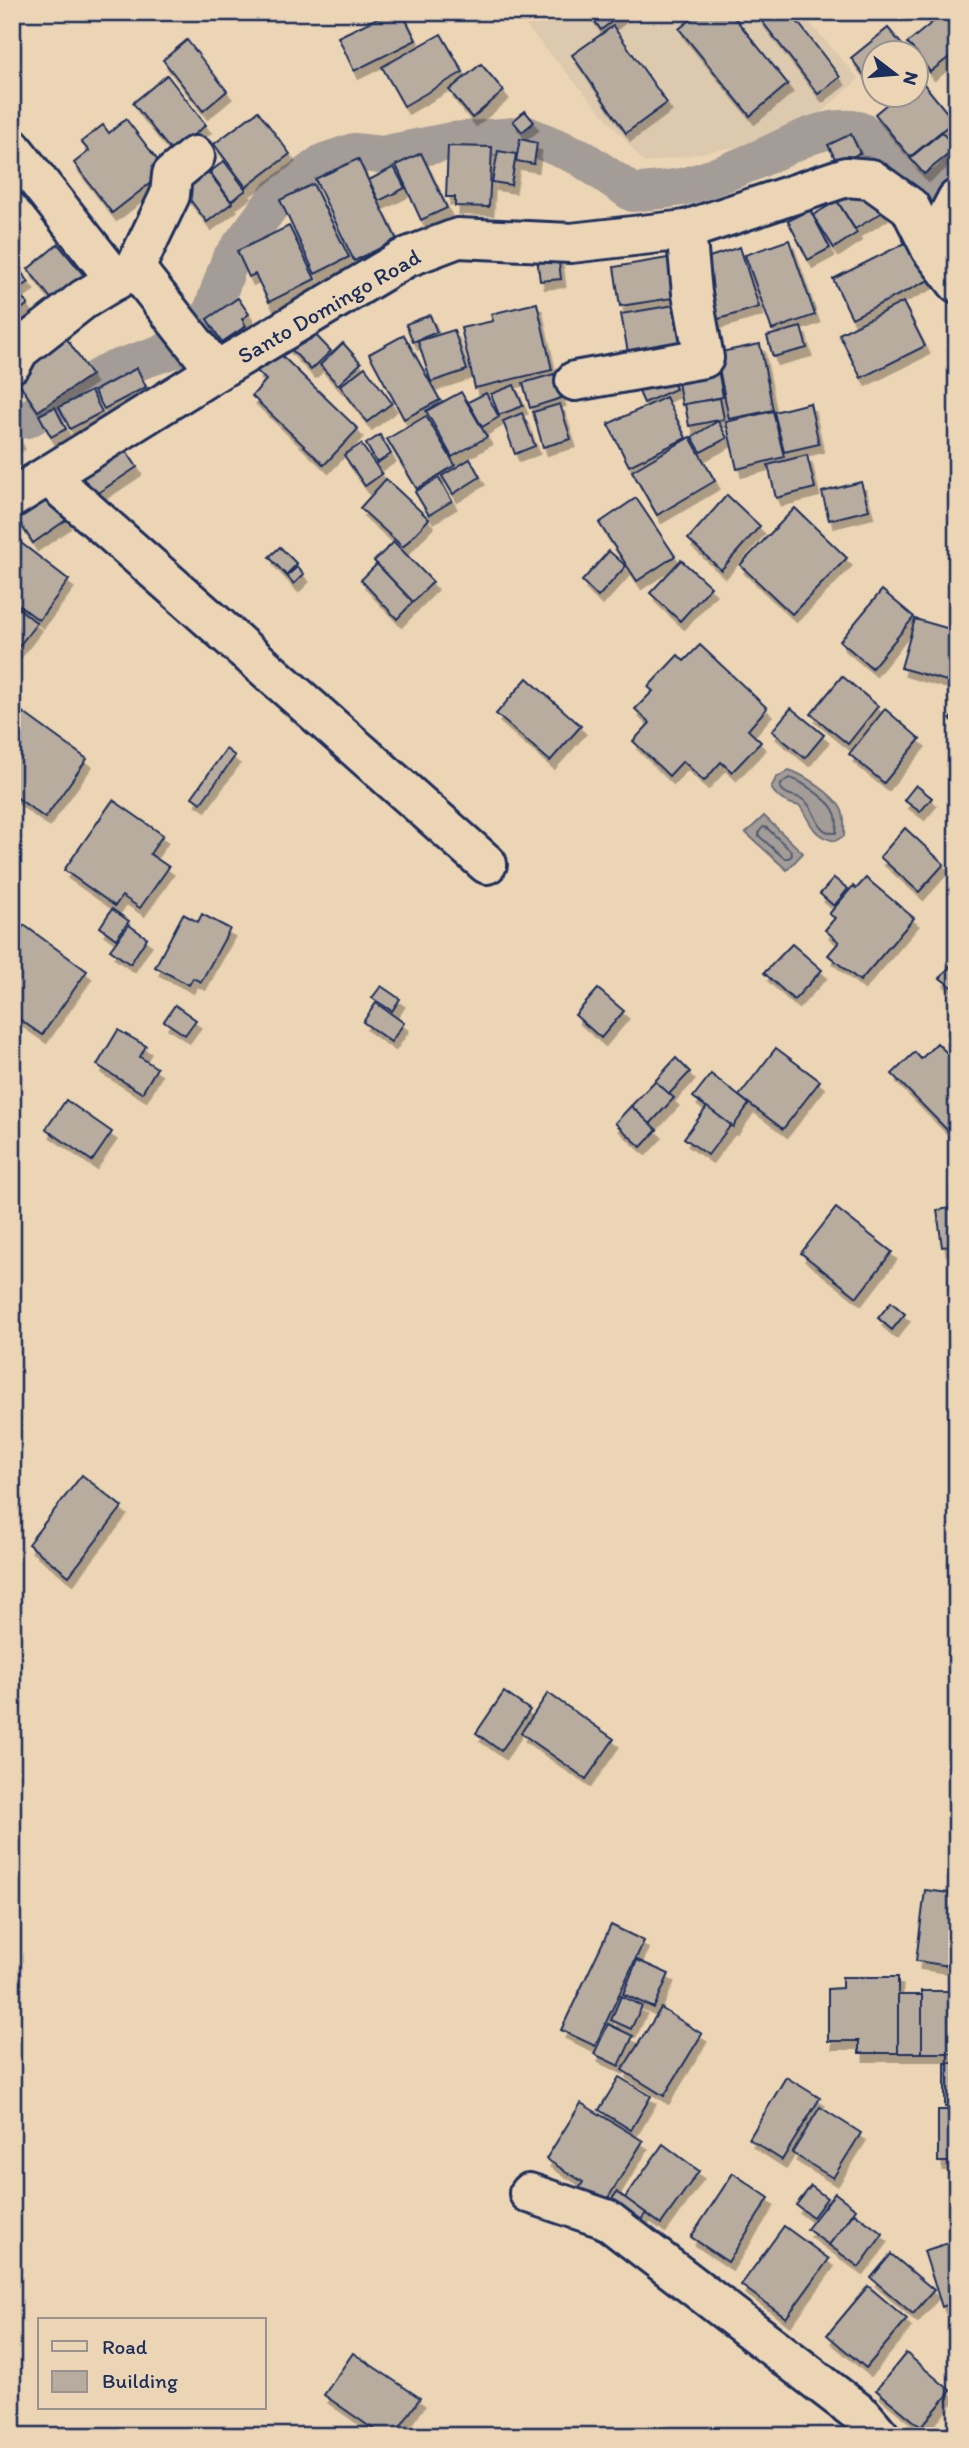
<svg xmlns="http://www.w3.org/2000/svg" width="969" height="2448" viewBox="0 0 969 2448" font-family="Itim,sans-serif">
  <defs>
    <filter id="shadow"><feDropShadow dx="4.5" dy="8" stdDeviation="0" flood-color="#0004"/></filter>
  </defs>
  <rect width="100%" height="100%" fill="#ecd5b4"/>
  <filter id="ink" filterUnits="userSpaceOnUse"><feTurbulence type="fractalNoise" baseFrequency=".0143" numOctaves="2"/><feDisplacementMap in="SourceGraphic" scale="14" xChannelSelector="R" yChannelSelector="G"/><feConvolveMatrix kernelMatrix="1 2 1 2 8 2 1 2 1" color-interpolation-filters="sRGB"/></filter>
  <g filter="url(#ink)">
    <polygon fill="#dcc9ae" points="514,12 800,12 859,79 795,136 645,163"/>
    <g fill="#a49c96" stroke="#6d7080" stroke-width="2">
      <path d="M789,770C803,774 840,798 843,814C845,821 844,829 844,836L835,841C812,836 812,824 800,806C786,803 779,800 771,788L776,778Z"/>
      <polygon points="764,816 803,853 787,870 746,833"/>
    </g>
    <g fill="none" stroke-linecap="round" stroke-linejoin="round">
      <g stroke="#525b74" stroke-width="2">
        <path d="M789,778C799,779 830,801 834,811C838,817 837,826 836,833C815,834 818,812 805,801C796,794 787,798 780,787L782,783Z"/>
        <polygon points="763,827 767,828 791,851 792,855 789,858 784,858 759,836 759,832"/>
      </g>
      <path stroke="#a49c96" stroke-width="38" d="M12,420L27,419L110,371L177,348L204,322L212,311L230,260L276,198L324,162L354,152L382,155L452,141L527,135L580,157L633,193C649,191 665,190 681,187C705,182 729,171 752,162C784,149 817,126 852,129C878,131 885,165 902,181C921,199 943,191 957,173"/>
    </g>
    <g fill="#b8ac9f" stroke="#1b2f5e" stroke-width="2" filter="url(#shadow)">
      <polygon points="390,12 402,12 416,40 354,71 338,37"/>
      <polygon points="588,12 624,12 601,30"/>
      <polygon points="700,12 730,12 788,84 750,116 679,29"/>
      <polygon points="755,12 790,12 840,77 818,94"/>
      <polygon points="945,12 948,12 957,23 957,51 930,72 916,52 907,43"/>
      <polygon points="613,26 667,103 626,133 572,55"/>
      <polygon points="888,28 908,52 874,52 874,88 851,58"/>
      <polygon points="441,34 463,72 404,106 382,67"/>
      <polygon points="187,40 227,91 203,111 163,60"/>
      <polygon points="481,64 504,91 472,118 449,90"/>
      <polygon points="167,75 206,125 172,152 133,103"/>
      <polygon points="919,78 954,121 910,157 875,114 899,94 916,94 916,80"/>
      <polygon points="258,111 290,154 246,187 214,144"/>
      <polygon points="525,111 534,122 522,132 513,121"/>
      <polygon points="126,119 166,171 112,213 74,163 89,151 81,142 103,125 109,133"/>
      <polygon points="942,132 955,149 924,174 910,158"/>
      <polygon points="851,134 860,153 838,164 828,145"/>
      <polygon points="520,139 537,143 534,164 516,161"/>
      <polygon points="448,146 492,147 489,207 455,206 455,197 446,197"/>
      <polygon points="498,151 516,154 511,185 492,182"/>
      <polygon points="421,153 447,208 421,220 396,165"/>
      <polygon points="358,159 397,240 354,261 315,179"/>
      <polygon points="224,161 246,190 231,201 210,172"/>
      <polygon points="394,167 405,188 379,201 369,180"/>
      <polygon points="206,169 232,203 207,222 181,188"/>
      <polygon points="313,184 349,257 315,274 280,200"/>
      <polygon points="866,184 883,212 855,229 838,202"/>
      <polygon points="837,201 857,233 834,248 813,215"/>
      <polygon points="810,210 830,248 808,260 788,221"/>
      <polygon points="289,226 315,279 269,302 255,274 249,277 237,251"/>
      <polygon points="789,240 815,315 772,330 745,255"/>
      <polygon points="911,240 931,279 852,318 833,279"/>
      <polygon points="58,244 87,279 56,305 28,269"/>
      <polygon points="740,247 759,307 712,321 694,262"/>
      <polygon points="558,254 561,279 540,281 537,257"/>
      <polygon points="680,256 686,296 620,306 614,267"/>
      <polygon points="12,261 29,282 16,291 28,304 12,316"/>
      <polygon points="238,298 249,314 242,319 246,326 222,342 207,319"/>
      <polygon points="903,302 925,346 861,378 839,334"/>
      <polygon points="537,303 552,370 475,388 461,328 493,321 491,314"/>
      <polygon points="681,304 690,358 631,369 621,314"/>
      <polygon points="430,315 437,332 413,342 406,324"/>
      <polygon points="307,326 331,351 311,370 287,345"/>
      <polygon points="801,327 807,348 773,357 767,336"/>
      <polygon points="454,330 467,370 431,382 418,341"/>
      <polygon points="404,335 440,400 404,419 369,354"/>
      <polygon points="65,336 91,375 38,411 12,373"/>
      <polygon points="343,343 361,363 338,385 320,365"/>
      <polygon points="760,344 773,410 729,419 716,353"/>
      <polygon points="277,351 358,429 324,465 252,396 266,380 257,371"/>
      <polygon points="716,358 723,397 682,405 675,365"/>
      <polygon points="365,367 392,403 367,422 340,386"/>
      <polygon points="667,367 676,389 644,403 634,381"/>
      <polygon points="137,368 146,387 104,409 94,391"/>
      <polygon points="554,374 561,398 530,408 523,383"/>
      <polygon points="514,385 523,406 499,415 491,394"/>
      <polygon points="91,391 102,412 70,429 59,407"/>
      <polygon points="461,392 487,437 452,457 426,411"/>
      <polygon points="486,393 499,417 482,427 468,402"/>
      <polygon points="666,397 686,438 629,466 608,424"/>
      <polygon points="720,398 724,419 689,426 685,404"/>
      <polygon points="810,403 819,444 784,452 774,412"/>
      <polygon points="560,404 571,439 543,447 533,412"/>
      <polygon points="55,407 66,429 51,437 39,415"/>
      <polygon points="773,411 784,457 737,469 726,422"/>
      <polygon points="522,413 535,446 515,454 503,421"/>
      <polygon points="426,416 455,465 417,489 387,439"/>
      <polygon points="718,421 727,438 701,452 692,437"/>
      <polygon points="12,427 20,441 12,446"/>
      <polygon points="380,435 391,454 377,463 366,444"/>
      <polygon points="690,437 715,481 657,515 632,471"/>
      <polygon points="361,444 382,474 365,486 344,455"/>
      <polygon points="123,446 137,467 92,497 79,476"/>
      <polygon points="807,455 815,488 776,498 768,465"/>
      <polygon points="470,459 480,477 453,494 442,476"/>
      <polygon points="439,478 452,501 429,515 415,492"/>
      <polygon points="386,479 429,519 403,547 360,508"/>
      <polygon points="861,482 869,510 829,520 822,492"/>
      <polygon points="47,491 66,520 33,543 14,514"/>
      <polygon points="727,495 760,526 721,570 688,539"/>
      <polygon points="636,498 675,556 637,581 599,523"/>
      <polygon points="795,508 847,558 792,614 740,565"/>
      <polygon points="12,536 69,580 39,620 12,600"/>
      <polygon points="394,542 433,582 413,602 374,561"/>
      <polygon points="280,547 297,564 286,575 269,557"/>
      <polygon points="609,551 626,566 598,597 582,581"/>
      <polygon points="681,560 711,587 680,621 650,593"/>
      <polygon points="377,564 413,602 397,619 361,580"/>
      <polygon points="297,567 304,574 294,584 287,576"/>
      <polygon points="882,590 914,617 872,668 840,641"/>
      <polygon points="12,603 37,623 12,655"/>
      <polygon points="915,619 957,631 957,684 901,668"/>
      <polygon points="700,645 767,708 748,730 761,742 732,772 721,762 704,781 683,761 669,776 633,741 650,723 635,709 653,691 648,687 678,655 684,661"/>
      <polygon points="842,676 878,706 848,744 811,714"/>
      <polygon points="527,678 581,726 550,761 496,714"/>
      <polygon points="791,708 824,735 805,758 772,731"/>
      <polygon points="885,709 920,739 884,783 849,754"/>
      <polygon points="21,711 87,759 45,818 12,794 12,724"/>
      <polygon points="957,711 957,725 950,719"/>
      <polygon points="226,749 235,756 201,803 192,797"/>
      <polygon points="916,785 932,798 920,812 904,800"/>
      <polygon points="113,800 163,835 150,854 169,867 140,908 122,896 115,906 64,870"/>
      <polygon points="905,828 944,864 919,892 880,857"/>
      <polygon points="834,878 848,889 834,906 820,894"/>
      <polygon points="866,878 914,918 860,981 828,955 839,942 825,930 835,918 829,914 853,886 856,889"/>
      <polygon points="112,909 129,921 116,939 100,927"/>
      <polygon points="183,914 198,922 202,914 230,929 201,982 193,978 189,985 155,967"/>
      <polygon points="24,925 87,971 42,1035 12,1014 12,942"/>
      <polygon points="129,925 147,938 130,964 110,950"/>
      <polygon points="792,944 822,970 794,1000 764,973"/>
      <polygon points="957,958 957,991 940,978"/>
      <polygon points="381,986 400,999 392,1011 372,998"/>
      <polygon points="598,989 624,1011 601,1038 575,1015"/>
      <polygon points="376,1003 404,1023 391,1042 363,1022"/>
      <polygon points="175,1005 196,1020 185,1035 164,1021"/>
      <polygon points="118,1030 146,1046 140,1057 157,1068 142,1093 97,1065"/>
      <polygon points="937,1043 957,1063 957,1140 892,1074 915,1052 921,1059"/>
      <polygon points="776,1048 820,1081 783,1129 739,1096"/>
      <polygon points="676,1058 690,1072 669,1094 655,1081"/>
      <polygon points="711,1074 749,1104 733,1127 693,1097"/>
      <polygon points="655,1081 674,1098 650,1124 631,1106"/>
      <polygon points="66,1100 112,1132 92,1161 46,1129"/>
      <polygon points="631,1106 657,1130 641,1147 615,1123"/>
      <polygon points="707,1107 731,1125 708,1155 684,1138"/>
      <polygon points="957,1207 957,1277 955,1278 950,1246 942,1247 937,1210"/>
      <polygon points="836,1208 892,1252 857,1297 801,1253"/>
      <polygon points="891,1302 905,1314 892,1330 878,1318"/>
      <polygon points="82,1475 122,1507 69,1576 28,1544"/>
      <polygon points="504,1692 530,1710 501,1751 476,1733"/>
      <polygon points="548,1693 614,1739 586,1779 521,1733"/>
      <polygon points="925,1890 957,1894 957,1967 916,1961"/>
      <polygon points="611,1925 644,1941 595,2046 561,2030"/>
      <polygon points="637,1960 669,1974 654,2008 623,1994"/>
      <polygon points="842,1977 898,1977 898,2053 859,2053 859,2041 828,2041 828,1989 842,1988"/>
      <polygon points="921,1991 957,1991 957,2053 922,2053"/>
      <rect x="898" y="1995" width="24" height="58"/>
      <polygon points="621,1996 642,2006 631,2029 611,2020"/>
      <polygon points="661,2008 702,2034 664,2096 622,2070"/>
      <polygon points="608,2024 633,2036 619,2066 594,2054"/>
      <rect x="945" y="2063" width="12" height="44"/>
      <polygon points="619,2077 651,2096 631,2130 599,2110"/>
      <polygon points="786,2077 820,2098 782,2160 749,2139"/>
      <polygon points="581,2103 643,2141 600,2211 574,2196 583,2182 546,2159"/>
      <polygon points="820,2107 861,2133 833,2178 792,2153"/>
      <rect x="938" y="2110" width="19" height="52"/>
      <polygon points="663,2144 699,2171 661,2224 625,2198"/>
      <polygon points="733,2173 769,2198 728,2262 691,2237"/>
      <polygon points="811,2186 827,2198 813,2217 796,2205"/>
      <polygon points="617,2192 646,2213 630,2234 602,2213"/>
      <polygon points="835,2193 856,2209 829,2245 807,2229"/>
      <polygon points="854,2213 883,2234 859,2267 829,2245"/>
      <polygon points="784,2226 829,2259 786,2318 741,2285"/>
      <polygon points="957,2240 957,2301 942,2307 924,2251"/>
      <polygon points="891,2254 934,2290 913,2314 871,2278"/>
      <polygon points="868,2286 907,2319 866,2368 827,2335"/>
      <polygon points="353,2353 420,2398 394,2436 383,2436 324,2395"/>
      <polygon points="906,2353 951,2391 921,2427 876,2390"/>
      <polygon points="957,2417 957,2436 940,2436"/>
    </g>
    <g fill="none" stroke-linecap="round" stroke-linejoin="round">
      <defs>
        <g id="street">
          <polyline points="12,148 116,280"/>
          <polyline points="931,249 957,199"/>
          <polyline points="135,268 170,195 172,175 195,156"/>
          <polyline points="12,363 19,350 84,299 135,268 216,371"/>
          <polyline points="575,381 704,358 692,293 686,230"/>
          <polyline points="49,477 487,864"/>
          <polyline points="529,2193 606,2219 863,2416 880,2436"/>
        </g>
        <polyline id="secondary" points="12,498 216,371 405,258 458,238 571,243 686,230 846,177 871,179 910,207 931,249 957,283"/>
      </defs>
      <use href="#street" stroke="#1b2f5e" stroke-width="44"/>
      <use href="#secondary" stroke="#1b2f5e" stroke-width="44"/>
      <use href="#street" stroke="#ecd5b4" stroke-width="38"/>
      <use href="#secondary" stroke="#ecd5b4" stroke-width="38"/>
    </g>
  </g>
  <g text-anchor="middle" stroke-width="5" stroke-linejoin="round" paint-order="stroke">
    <g font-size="23" fill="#1b2f5e" stroke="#ecd5b4">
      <text transform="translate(329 306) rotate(-30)" y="8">Santo Domingo Road</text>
    </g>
  </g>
  <rect width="969" height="2448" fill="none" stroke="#ecd5b4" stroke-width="42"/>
  <rect x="21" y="21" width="927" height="2406" fill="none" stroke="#1b2f5e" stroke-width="2.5" filter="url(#ink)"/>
  <rect x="38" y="2318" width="228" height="91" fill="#ecd5b4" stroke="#989392" stroke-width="2"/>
  <rect x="52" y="2341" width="35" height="10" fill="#ecd5b4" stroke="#989392" stroke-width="2"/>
  <text x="102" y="2354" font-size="21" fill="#1b2f5e">Road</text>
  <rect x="52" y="2371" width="35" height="21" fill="#b8ac9f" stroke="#989392" stroke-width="2"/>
  <text x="102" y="2388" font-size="21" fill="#1b2f5e">Building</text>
  <g transform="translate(895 74) rotate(106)"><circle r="33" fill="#ecd5b4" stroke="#989392" stroke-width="2"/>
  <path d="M0-5L12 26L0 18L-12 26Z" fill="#1b2f5e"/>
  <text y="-10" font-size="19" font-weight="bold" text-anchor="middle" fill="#1b2f5e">N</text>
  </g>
</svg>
